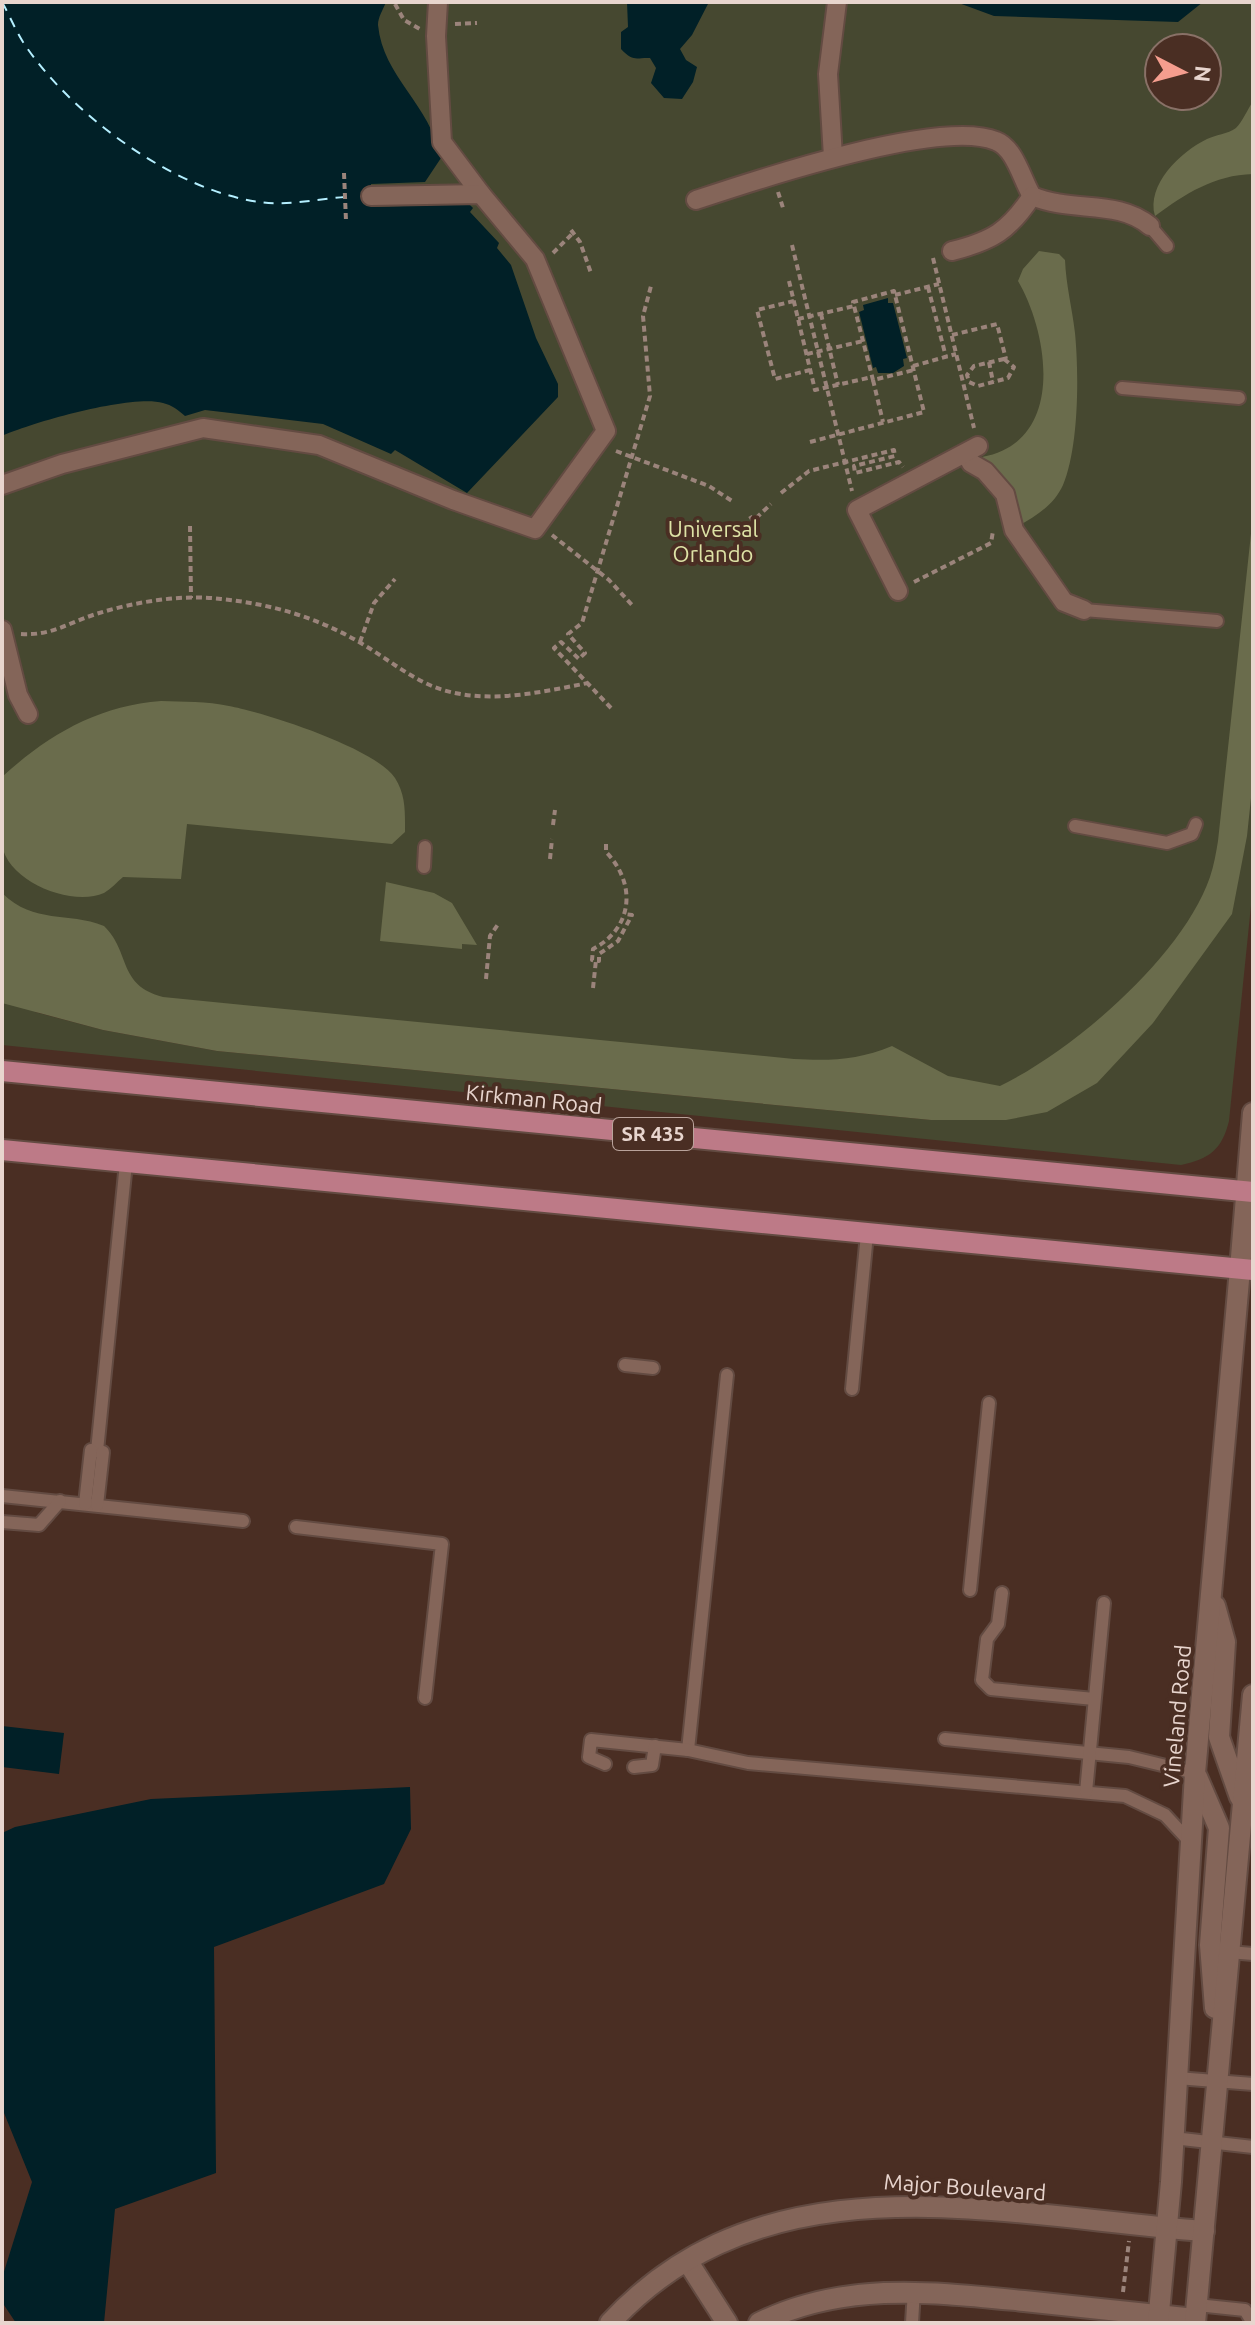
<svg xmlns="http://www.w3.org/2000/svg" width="1255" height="2325" viewBox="0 0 1255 2325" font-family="Ubuntu,sans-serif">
  <rect width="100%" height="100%" fill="#4a2e23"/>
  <path fill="#464830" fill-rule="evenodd" d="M2,2H1253V886L1229,1121C1222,1149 1210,1159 1181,1165L2,1045ZM1159,48H1207V96H1159ZM35,1012L1019,1117L931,1120L217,1051L103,1030Z"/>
  <g fill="#6a6c4c">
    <path d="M1253,101V174C1214,175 1185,194 1155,216C1146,185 1180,152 1207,139C1215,135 1228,134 1236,128C1242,122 1248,109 1253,101Z"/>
    <path d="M1039,251L1059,254L1065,260C1066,285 1072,308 1075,333C1079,374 1079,447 1063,485C1054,505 1036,516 1018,526L982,457C1066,442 1049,334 1018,281L1023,269Z"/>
    <path d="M1253,515V779L1247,836L1232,914L1153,1023L1097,1083L1047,1112L1006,1120H931L217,1051L103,1030L2,1003V893C35,925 67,911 104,926C131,952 117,985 163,997L794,1059C831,1061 858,1060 892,1046L948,1076L1000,1086C1074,1050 1183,956 1210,877C1214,865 1216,853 1218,841Z"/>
    <path d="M161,701C183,702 207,701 229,706C266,713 375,748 395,778C406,795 405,813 405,832L392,844L187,824L181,879L123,877C117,882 111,889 104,893C72,907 8,882 2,845C0,824 2,799 2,777C48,735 97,706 161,701Z"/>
    <polygon points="386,882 434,893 452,903 477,945 462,944 462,949 380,941"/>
  </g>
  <g fill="#012027">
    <path d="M2,2H386C383,10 378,17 378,25C383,77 430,104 441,158L425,182L371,184L372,207L469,204L473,208L470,212L499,243L497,248L511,265L536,338L558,384V397L467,493L395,450L391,454L323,424L205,410L185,416C178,410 172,405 163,403C132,394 33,422 2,436Z"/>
    <path d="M627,2H709L692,35L680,49L686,60L697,67L693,82L682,99L664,98L651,83L656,68L650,58C637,57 634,63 621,49V32L628,27Z"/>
    <polygon points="956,2 1203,2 1178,22 994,16"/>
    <polygon points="888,298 888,303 893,303 907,358 903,359 904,366 893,373 878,373 876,367 873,368 859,312 864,310 863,305"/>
    <polygon points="2,1726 64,1733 59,1774 2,1767"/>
    <polygon points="410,1787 411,1829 384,1884 214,1947 216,2173 115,2209 104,2323 16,2323 2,2302 2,2278 32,2182 2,2108 2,1833 15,1827 151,1799"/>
  </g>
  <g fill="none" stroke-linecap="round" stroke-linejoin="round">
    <path stroke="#b4efff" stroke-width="2" stroke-dasharray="10 8" stroke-linecap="butt" d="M2,2C10,16 16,32 25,45C73,116 174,190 259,202C286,206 318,199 345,197"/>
    <defs>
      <g id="service">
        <polyline points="1150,226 1167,246"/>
        <polyline points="1122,388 1239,398"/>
        <polyline points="1084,610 1217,621"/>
        <polyline points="1075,826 1167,843 1192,834 1196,824"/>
        <polyline points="424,867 425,847"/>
        <polyline points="625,1365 653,1368"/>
        <polyline points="852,1389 867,1234"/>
        <polyline points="97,1451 126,1163"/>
        <polyline points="2,1496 243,1521"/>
        <polyline points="85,1504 91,1450"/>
        <polyline points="97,1505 103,1452"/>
        <polyline points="2,1522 39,1525 60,1501"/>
        <polyline points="296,1527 442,1544 425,1698"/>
        <polyline points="970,1590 989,1403"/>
        <polyline points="1002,1593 998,1624 987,1639 982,1680 991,1689 1094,1699"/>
        <polyline points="945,1739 1129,1757 1195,1773"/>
        <polyline points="688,1750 727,1375"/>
        <polyline points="605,1764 589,1757 591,1740 688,1750 748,1763 1125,1796 1165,1815 1191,1843"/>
        <polyline points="634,1767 652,1765 655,1746"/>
        <polyline points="1086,1792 1104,1603"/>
        <polyline points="1229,1952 1253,1954"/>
        <polyline points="1177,2078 1253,2084"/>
        <polyline points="1173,2138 1253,2147"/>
        <polyline points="1197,2305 1245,2310 1253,2323"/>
        <polyline points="912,2323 914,2290"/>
      </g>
      <g id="pedestrian">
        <polyline points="438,2 436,36 442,142 481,194"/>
        <polyline points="833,157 828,74 837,2"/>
        <path d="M696,200C756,180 940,118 996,141C1015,148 1022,180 1032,196C1073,213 1118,199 1150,226"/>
        <path d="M952,251C992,241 1009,231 1032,196"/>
        <polyline points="966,453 971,463 985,471 1005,494 1014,530 1064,602 1084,610"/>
        <polyline points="2,485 62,464 203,428 319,445 453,500 535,529 606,431 535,259 481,194 371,196"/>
        <polyline points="898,591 857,510 978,446"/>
        <polyline points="2,630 18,695 28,714"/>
      </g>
      <g id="tertiary">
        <polyline points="1215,1606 1225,1642 1219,1737 1240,1797"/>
        <polyline points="1197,1777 1219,1828 1210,1945 1215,2008"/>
        <polyline points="688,2262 727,2323"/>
        <path d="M610,2323C768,2152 1002,2216 1204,2231"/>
        <path d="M759,2323C844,2281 933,2292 1024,2301C1081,2307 1138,2313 1195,2319"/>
        <polyline points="1158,2323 1171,2182 1195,1773 1240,1269"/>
        <polyline points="1195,2323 1253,1695"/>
      </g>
      <polyline id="secondary" points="1240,1269 1253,1113"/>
      <g id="primary">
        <polyline points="2,1071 1253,1192"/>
        <polyline points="2,1150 1253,1270"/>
      </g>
    </defs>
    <use href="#service" stroke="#634b42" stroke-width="16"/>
    <use href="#pedestrian" stroke="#634b42" stroke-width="22"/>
    <use href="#tertiary" stroke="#634b42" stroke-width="24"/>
    <use href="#secondary" stroke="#634b42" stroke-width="24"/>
    <use href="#primary" stroke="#634b42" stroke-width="24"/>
    <g stroke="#9b847b" stroke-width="4" stroke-dasharray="6 4" stroke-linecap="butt">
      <polyline points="395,4 404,20 420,29"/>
      <polyline points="455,24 477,23"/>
      <polyline points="344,173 346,221"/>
      <polyline points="778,192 784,211"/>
      <polyline points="571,230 580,242 591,273"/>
      <polyline points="792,245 852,491"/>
      <polyline points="553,253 573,233"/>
      <polyline points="933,258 974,428"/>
      <polyline points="789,281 815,390 872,377"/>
      <polyline points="928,287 946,357"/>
      <polyline points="895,295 939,284"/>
      <polyline points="794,301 757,310 775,379 810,370"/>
      <polyline points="821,314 838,385"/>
      <polyline points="798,319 854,306"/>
      <polyline points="952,335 997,324 1006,359"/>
      <polyline points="807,354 863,341"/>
      <polygon points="1004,359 1014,367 1008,378 978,386 969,382 967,375 974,366"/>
      <polyline points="989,362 993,382"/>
      <polyline points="913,366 956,354"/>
      <polyline points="873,380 883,422"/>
      <polyline points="810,442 924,412 894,291 853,302 873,380 914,370"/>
      <polyline points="616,451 709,486 732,501"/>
      <polyline points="781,493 809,471 894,450 895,456 854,466 855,473 899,462 903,467"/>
      <polyline points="750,516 753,521 771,504"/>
      <polyline points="190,526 191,598"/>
      <polyline points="552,535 609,580 633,606"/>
      <polyline points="914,582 991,543 993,531"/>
      <path d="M21,634C51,636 68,623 96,614C134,602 181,594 221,599C271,604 316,617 359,642C387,658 413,681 443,690C490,704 542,692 588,683"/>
      <polyline points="360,642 374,603 395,579"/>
      <polyline points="611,708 554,648 561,642 579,659 585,653 568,634 582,623 650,396 643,316 651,286"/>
      <polyline points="553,825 555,810"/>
      <path d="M606,844V852C637,884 633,928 593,949L592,960L599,961V954L618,941L632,915L625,914"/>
      <polyline points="550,859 552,839"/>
      <polyline points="486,979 490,936 499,923"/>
      <polyline points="593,988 596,960"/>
      <polyline points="1123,2292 1129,2241"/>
    </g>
    <use href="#service" stroke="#846559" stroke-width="12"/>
    <use href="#pedestrian" stroke="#846559" stroke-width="18"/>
    <use href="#tertiary" stroke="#846559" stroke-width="20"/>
    <use href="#secondary" stroke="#846559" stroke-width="20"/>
    <use href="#primary" stroke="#bd7a87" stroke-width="20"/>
  </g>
  <g text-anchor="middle" stroke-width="8" stroke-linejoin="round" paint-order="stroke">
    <rect fill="#4a2e23" stroke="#b9a39b" stroke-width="2" x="613" y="1118" width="80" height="32" rx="6"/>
    <g font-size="20" font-weight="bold" fill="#e8d5ce">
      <text x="653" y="1141">SR 435</text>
    </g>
    <g font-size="22" fill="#dee3a6" stroke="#4a2e23">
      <text x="713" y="537">Universal<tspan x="713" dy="25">Orlando</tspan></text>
    </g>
    <g font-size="22" fill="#e8d5ce" stroke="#4a2e23">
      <text transform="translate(534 1099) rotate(6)" y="8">Kirkman Road</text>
      <text transform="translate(1177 1716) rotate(-85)" y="8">Vineland Road</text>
      <text transform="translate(965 2187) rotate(4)" y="8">Major Boulevard</text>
    </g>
  </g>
  <rect width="1255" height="2325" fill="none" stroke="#e8d5ce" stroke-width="8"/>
  <g transform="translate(1183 72) rotate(96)"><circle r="38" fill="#4a2e23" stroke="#897167" stroke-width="2"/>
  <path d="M0-6L14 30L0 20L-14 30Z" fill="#f59d8e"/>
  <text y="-12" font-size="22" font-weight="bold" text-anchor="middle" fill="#e8d5ce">N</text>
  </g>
</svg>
